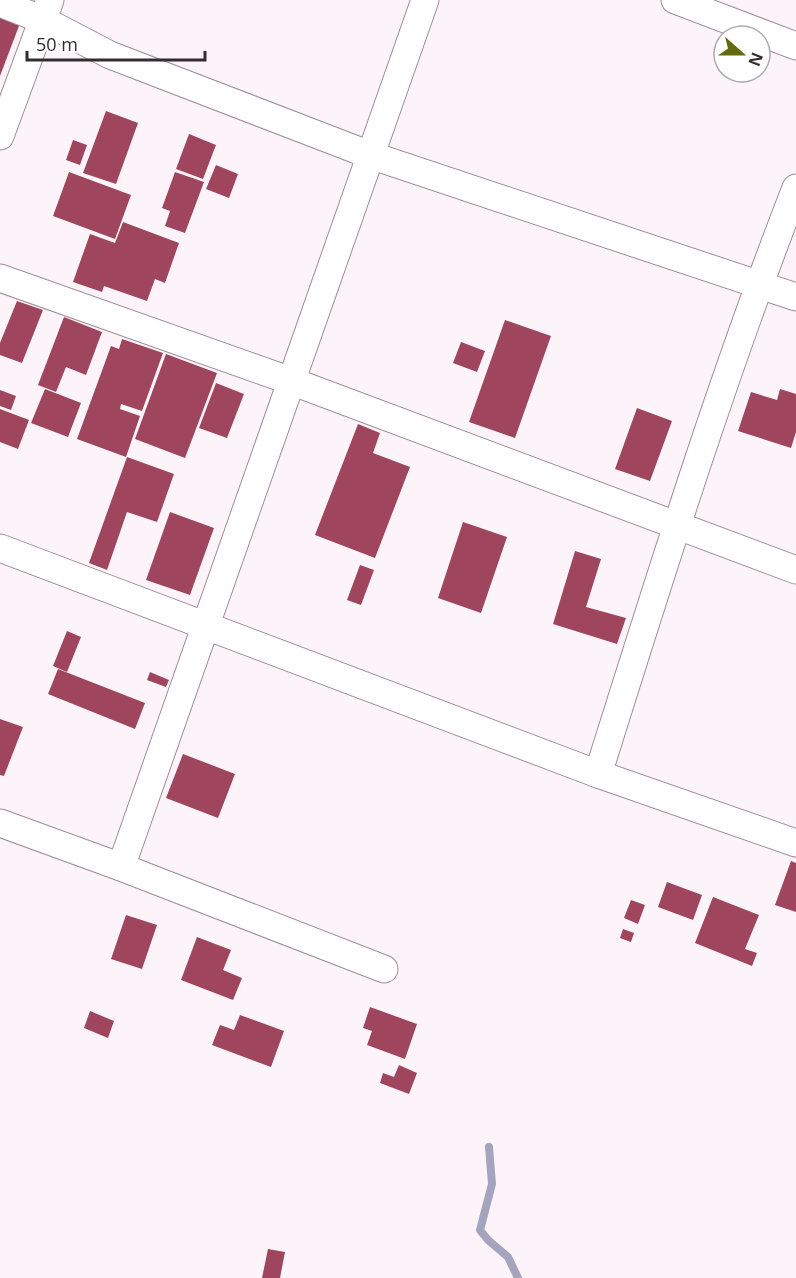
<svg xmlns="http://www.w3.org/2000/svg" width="796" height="1278" viewBox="0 0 796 1278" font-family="'Open Sans',sans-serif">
  <rect width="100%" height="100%" fill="#fdf4fa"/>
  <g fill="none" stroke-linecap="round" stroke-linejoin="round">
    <polyline stroke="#a4a4be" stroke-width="8" points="489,1147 492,1184 480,1230 488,1240 508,1257 518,1278"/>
  </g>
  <g fill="#9f465e">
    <polygon points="0,9 22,18 0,76"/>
    <polygon points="106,111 138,123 116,184 83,173"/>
    <polygon points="189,134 216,145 203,179 176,169"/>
    <polygon points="73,140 87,145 80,165 66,160"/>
    <polygon points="216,165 238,174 229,198 206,189"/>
    <polygon points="69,172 131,195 115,239 53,216"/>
    <polygon points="175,172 204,182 185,233 165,226 170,211 162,208"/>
    <polygon points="123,222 179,243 165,283 155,279 147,301 104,286 102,292 73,282 90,234 115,243"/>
    <polygon points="17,301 43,310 22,363 0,355 0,343"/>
    <polygon points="64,317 102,332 86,375 66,367 56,392 38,385"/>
    <polygon points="505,320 551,336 515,438 469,422"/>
    <polygon points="122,339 163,353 142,411 121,404 120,409 140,416 126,457 77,439 111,346 119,349"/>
    <polygon points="461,342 485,351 477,372 453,363"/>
    <polygon points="166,354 217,373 185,458 135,439"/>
    <polygon points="216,383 244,394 227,438 199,428"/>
    <polygon points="45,389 81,403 68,437 31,423"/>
    <polygon points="780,389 796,394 796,432 791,448 738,431 751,392 777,400"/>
    <polygon points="0,390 16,396 11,410 0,406"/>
    <polygon points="637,408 672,421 650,481 615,469"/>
    <polygon points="0,409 29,420 18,449 0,442"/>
    <polygon points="358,424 380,433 373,453 410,467 375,558 315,535"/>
    <polygon points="127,457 174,474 157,522 127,512 107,570 89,563"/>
    <polygon points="170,512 214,528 190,595 146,580"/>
    <polygon points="463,522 507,537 481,613 438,598"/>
    <polygon points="575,551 601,559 586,607 626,618 617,644 553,624"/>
    <polygon points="360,565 374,570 361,605 347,600"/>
    <polygon points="67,631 81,637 67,672 53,666"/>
    <polygon points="58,669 145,703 135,729 48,694"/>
    <polygon points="150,672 169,680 166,687 147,680"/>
    <polygon points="0,719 23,727 4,776 0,775"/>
    <polygon points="183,754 235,774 218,818 166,798"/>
    <polygon points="791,861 796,863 796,912 775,905"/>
    <polygon points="667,882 702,895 693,920 658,907"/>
    <polygon points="713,897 759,915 745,949 757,953 752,966 695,943"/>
    <polygon points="631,900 645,905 638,924 624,918"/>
    <polygon points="126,915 157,925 142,969 111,959"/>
    <polygon points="623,929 634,933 631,942 620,938"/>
    <polygon points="197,937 231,950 223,970 242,978 233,1000 181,980"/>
    <polygon points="370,1007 417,1024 405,1059 367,1045 372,1031 363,1028"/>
    <polygon points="90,1011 114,1021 108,1038 84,1028"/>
    <polygon points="240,1015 284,1031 271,1067 212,1045 220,1025 234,1030"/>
    <polygon points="399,1065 417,1073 409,1094 380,1083 383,1073 394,1077"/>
    <polygon points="268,1249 285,1252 280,1278 262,1278"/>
  </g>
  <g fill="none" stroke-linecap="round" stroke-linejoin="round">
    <defs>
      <g id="minor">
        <polyline points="675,0 796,46"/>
        <polyline points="0,3 43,20 110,55 370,155 796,297"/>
        <polyline points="0,136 50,0"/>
        <polyline points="0,278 291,381 796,570"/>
        <polyline points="0,548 598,774 796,843"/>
        <path d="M598,774C660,577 721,380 796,188"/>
        <polyline points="0,823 121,867 384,969"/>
        <polyline points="121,867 425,0"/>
      </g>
    </defs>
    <use href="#minor" stroke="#a08d9a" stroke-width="29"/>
    <use href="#minor" stroke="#fff" stroke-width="27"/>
  </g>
  <g transform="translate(742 54) rotate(111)"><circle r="28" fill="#ffffff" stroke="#adabad" stroke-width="1.5"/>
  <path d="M0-4.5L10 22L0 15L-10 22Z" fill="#626a0d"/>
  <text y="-9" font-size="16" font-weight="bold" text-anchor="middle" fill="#332c31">N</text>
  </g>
  <path d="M27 51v9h178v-9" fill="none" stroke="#332c31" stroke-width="3"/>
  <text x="36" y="51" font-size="18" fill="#332c31" stroke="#ffffff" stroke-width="4.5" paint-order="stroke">50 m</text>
</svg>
